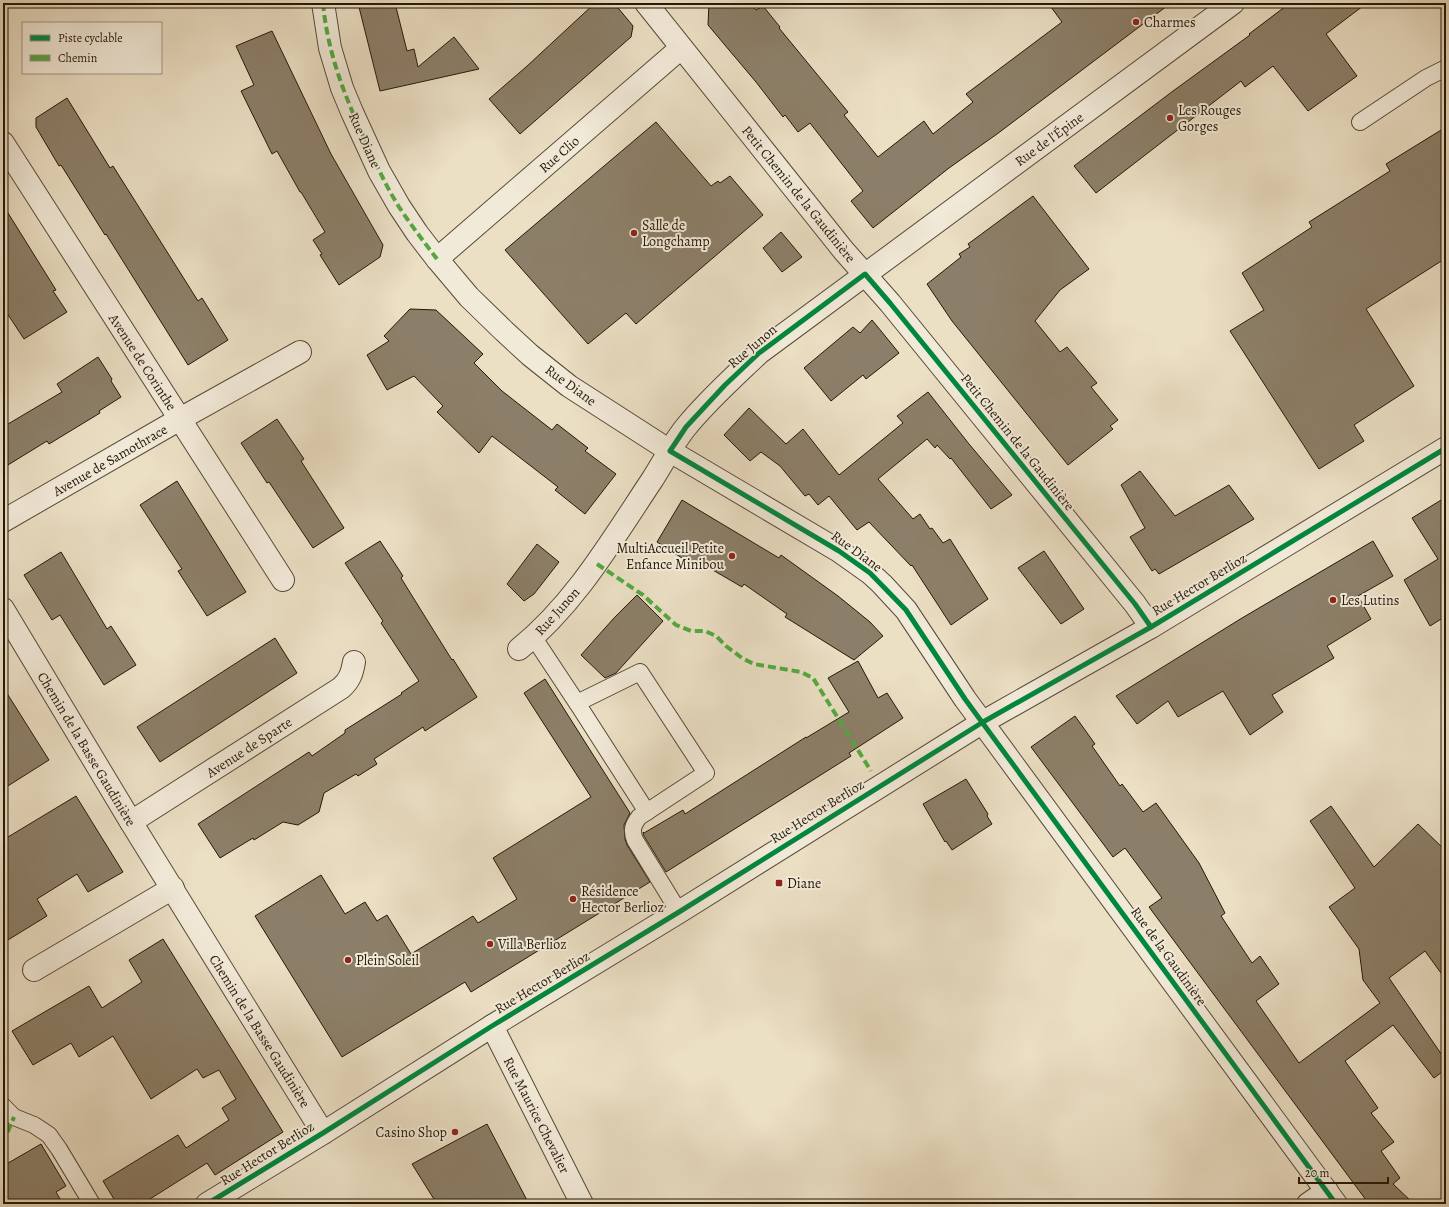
<svg xmlns="http://www.w3.org/2000/svg" width="1449" height="1207" viewBox="0 0 1449 1207" font-family="Alegreya,serif">
  <rect width="100%" height="100%" fill="#ebdfc4"/>
  <filter id="stains"><feTurbulence type="fractalNoise" baseFrequency=".005" numOctaves="4"/><feColorMatrix values="0 0 0 0 .2 0 0 0 0 .09 0 0 0 0 .02 0 0 0 .5 -.17"/></filter>
  <radialGradient id="worn" r=".72"><stop offset=".6" stop-color="#630" stop-opacity="0"/><stop offset="1" stop-color="#630" stop-opacity=".3"/></radialGradient>
  <g fill="#8c7f69" stroke="#251807">
    <polygon points="358,3 395,3 407,51 414,49 418,67 454,37 479,69 380,91"/>
    <polygon points="595,3 614,3 633,26 631,37 520,134 489,99 526,67"/>
    <polygon points="709,3 750,3 756,10 763,6 780,27 779,28 848,112 844,115 878,157 924,121 933,134 973,102 966,94 1062,22 1048,3 1171,3 997,134 949,168 873,228 851,201 863,191 810,123 798,132 785,115 783,117 756,82 708,25"/>
    <polygon points="1290,3 1367,3 1326,34 1357,76 1308,111 1273,66 1245,87 1241,81 1096,193 1074,166 1173,91 1250,35 1249,34"/>
    <polygon points="272,31 331,154 383,245 380,257 339,285 320,255 322,254 313,240 325,232 301,192 300,192 277,151 272,154 241,91 254,85 236,46"/>
    <polygon points="67,98 110,168 113,166 198,301 202,298 228,340 188,365 106,234 105,235 61,165 59,166 36,127 36,118"/>
    <polygon points="656,122 711,186 718,181 720,183 730,176 763,215 636,324 626,313 588,344 505,250"/>
    <polygon points="1446,127 1446,258 1366,309 1414,386 1354,425 1364,441 1319,469 1230,331 1264,310 1242,273 1312,227 1309,222 1390,171 1386,164"/>
    <polygon points="1033,196 1089,269 1060,290 1035,321 1060,352 1067,347 1097,383 1091,387 1118,420 1110,426 1113,429 1068,465 952,321 927,284 961,257 959,254 970,247 968,244"/>
    <polygon points="3,205 56,290 53,291 67,312 24,339 3,307"/>
    <polygon points="781,232 802,257 782,272 763,248"/>
    <polygon points="410,309 436,310 483,354 474,363 502,391 552,430 557,424 588,448 585,451 616,474 585,514 555,490 558,487 492,436 479,453 437,412 443,406 414,376 387,390 367,355 389,341 384,336"/>
    <polygon points="872,320 899,353 866,379 863,375 831,401 804,368 853,327 860,333"/>
    <polygon points="98,357 112,379 111,381 121,397 99,411 100,413 49,444 47,441 3,468 3,427 62,392 57,384"/>
    <polygon points="928,392 969,444 1012,495 991,509 951,458 950,459 937,445 935,448 927,439 878,479 913,519 920,514 930,529 932,528 943,543 950,539 988,599 951,625 912,565 911,566 869,522 857,530 829,496 818,505 809,494 805,496 780,466 761,452 750,461 724,435 749,408 786,444 803,429 839,475 903,423 897,416"/>
    <polygon points="277,419 304,459 301,461 344,528 313,548 269,482 267,483 241,443"/>
    <polygon points="1140,471 1175,516 1229,485 1254,519 1159,574 1155,569 1152,571 1130,537 1145,528 1121,485"/>
    <polygon points="177,481 246,592 207,616 178,571 182,569 140,505"/>
    <polygon points="1446,497 1446,616 1430,626 1404,580 1438,559 1412,518"/>
    <polygon points="682,500 779,558 781,555 838,596 870,622 883,636 854,660 785,617 787,614 744,584 742,587 699,562 696,567 657,542"/>
    <polygon points="380,541 403,576 401,578 452,660 453,659 477,697 425,731 423,727 374,759 377,764 358,776 356,774 324,793 319,812 298,825 283,822 254,840 253,838 220,858 198,824 309,752 312,756 345,733 345,730 402,694 401,693 419,681 381,623 383,621 345,563"/>
    <polygon points="1373,541 1393,576 1358,596 1371,619 1327,646 1334,658 1272,695 1283,712 1250,735 1223,691 1178,717 1168,701 1137,724 1116,696 1242,618"/>
    <polygon points="537,544 559,562 534,594 524,601 507,584"/>
    <polygon points="1044,551 1084,609 1061,624 1018,568"/>
    <polygon points="61,552 107,629 111,626 136,665 104,685 60,615 52,620 24,575"/>
    <polygon points="637,595 663,621 616,673 605,678 581,655 614,618"/>
    <polygon points="275,638 297,673 160,762 137,727"/>
    <polygon points="858,661 878,698 887,693 903,718 849,753 851,756 666,872 644,836 643,832 644,833 683,810 685,814 806,737 806,738 849,712 828,678"/>
    <polygon points="545,679 630,813 624,825 625,839 627,845 650,882 471,992 465,982 342,1057 255,916 321,875 345,914 365,902 377,921 387,915 411,954 473,916 478,923 517,899 493,858 591,797 524,693"/>
    <polygon points="3,687 49,760 3,789"/>
    <polygon points="1075,716 1095,744 1092,746 1120,786 1122,784 1143,812 1156,803 1199,863 1225,913 1221,916 1252,963 1260,956 1279,984 1256,1001 1299,1063 1380,1003 1363,980 1359,949 1329,907 1355,888 1310,821 1331,806 1374,867 1418,824 1446,851 1446,980 1425,951 1389,978 1446,1061 1446,1069 1434,1078 1393,1025 1345,1061 1378,1108 1371,1113 1394,1142 1381,1151 1400,1178 1393,1184 1414,1204 1369,1204 1149,907 1162,898 1125,848 1113,857 1031,747"/>
    <polygon points="966,779 988,814 987,816 992,824 952,850 946,841 945,842 923,804"/>
    <polygon points="76,796 123,872 88,892 77,874 37,899 47,916 3,943 3,840"/>
    <polygon points="163,939 283,1132 215,1175 207,1163 142,1204 117,1204 103,1181 178,1135 186,1148 229,1120 222,1108 236,1099 219,1070 203,1078 197,1069 151,1099 113,1036 79,1057 71,1043 33,1065 12,1031 89,986 102,1008 142,982 129,960"/>
    <polygon points="487,1124 529,1204 437,1204 412,1164"/>
    <polygon points="41,1144 66,1186 56,1192 63,1204 3,1204 3,1166"/>
  </g>
  <g fill="none" stroke-linecap="round" stroke-linejoin="round">
    <defs>
      <g id="lane">
        <polyline points="1360,122 1426,78 1446,68"/>
        <path d="M534,638L577,703L640,672L706,773L639,817C633,825 631,830 635,840L679,912"/>
        <polyline points="577,703 647,812"/>
        <polyline points="3,1106 14,1117 34,1125 49,1135 59,1149 92,1204"/>
      </g>
      <g id="street">
        <polyline points="323,3 330,48 342,88 352,112 379,171 399,206 417,233 437,259 469,297 504,331 530,355 569,386 670,451 839,551 870,573 882,584 906,610 965,699 1336,1204"/>
        <polyline points="646,3 844,251 890,303 1135,604 1151,627"/>
        <polyline points="3,143 283,580"/>
        <polyline points="437,259 681,48"/>
        <polyline points="3,521 180,419 300,352"/>
        <polyline points="3,609 131,822 323,1133"/>
        <path d="M519,649C575,604 612,540 652,480C663,463 673,443 686,427C708,400 734,377 759,353L1233,3"/>
        <path d="M131,822L341,688C350,680 352,673 354,662"/>
        <polyline points="34,970 173,888"/>
        <polyline points="492,1026 582,1204"/>
        <polyline points="207,1204 323,1133 492,1026 679,912 983,722 1151,627 1446,448"/>
        <polyline points="1308,1204 1327,1191"/>
      </g>
    </defs>
    <use href="#lane" stroke="#564a36" stroke-width="18"/>
    <use href="#street" stroke="#564a36" stroke-width="24"/>
    <use href="#lane" stroke="#f2ead9" stroke-width="16"/>
    <use href="#street" stroke="#f2ead9" stroke-width="22"/>
    <g stroke="#53a941" stroke-width="4" stroke-dasharray="8 4" stroke-linecap="butt">
      <path d="M323,3C327,48 342,90 361,131C373,157 384,183 399,207C411,225 424,242 437,259"/>
      <polyline points="597,564 643,595 676,625 691,631 705,631 716,636 726,646 742,658 754,664 801,672 813,678 871,771"/>
      <polyline points="3,1143 14,1117"/>
    </g>
    <defs>
      <g id="cycleway">
        <polyline points="1151,627 1135,604 890,303 865,274 759,353 725,385 686,427 670,451 839,551 870,573 906,610 965,699 1336,1204"/>
        <polyline points="207,1204 323,1133 492,1026 679,912 983,722 1151,627 1446,448"/>
      </g>
    </defs>
    <use href="#cycleway" stroke="#f2ead9" stroke-width="8"/>
    <use href="#cycleway" stroke="#00873e" stroke-width="5"/>
  </g>
  <g fill="#8f2418" stroke="#f2ead9" stroke-width="1.5">
    <circle cx="1136" cy="22" r="4"/>
    <circle cx="1170" cy="118" r="4"/>
    <circle cx="634" cy="233" r="4"/>
    <circle cx="732" cy="556" r="4"/>
    <circle cx="1333" cy="600" r="4"/>
    <rect x="775" y="879" width="8" height="8" rx="2"/>
    <circle cx="573" cy="899" r="4"/>
    <circle cx="490" cy="944" r="4"/>
    <circle cx="348" cy="960" r="4"/>
    <circle cx="455" cy="1132" r="4"/>
  </g>
  <g text-anchor="middle" stroke-width="4" stroke-linejoin="round" paint-order="stroke">
    <g font-size="14" fill="#251807" stroke="#f2ead9" text-anchor="start">
      <text x="1144" y="27">Charmes</text>
      <text x="1178" y="115">Les Rouges<tspan x="1178" dy="16">Gorges</tspan></text>
      <text x="642" y="230">Salle de<tspan x="642" dy="16">Longchamp</tspan></text>
      <text x="724" y="553" text-anchor="end">MultiAccueil Petite<tspan x="724" dy="16">Enfance Minibou</tspan></text>
      <text x="1341" y="605">Les Lutins</text>
      <text x="787" y="888">Diane</text>
      <text x="581" y="896">Résidence<tspan x="581" dy="16">Hector Berlioz</tspan></text>
      <text x="498" y="949">Villa Berlioz</text>
      <text x="356" y="965">Plein Soleil</text>
      <text x="447" y="1137" text-anchor="end">Casino Shop</text>
    </g>
    <g font-size="14" fill="#251807" stroke="#f2ead9">
      <text transform="translate(1049 139) rotate(-36)" y="5">Rue de l'Épine</text>
      <text transform="translate(365 140) rotate(66)" y="5">Rue Diane</text>
      <text transform="translate(559 154) rotate(-41)" y="5">Rue Clio</text>
      <text transform="translate(799 194) rotate(51)" y="5">Petit Chemin de la Gaudinière</text>
      <text transform="translate(752 346) rotate(-40)" y="5">Rue Junon</text>
      <text transform="translate(143 362) rotate(57)" y="5">Avenue de Corinthe</text>
      <text transform="translate(571 385) rotate(36)" y="5">Rue Diane</text>
      <text transform="translate(1018 442) rotate(51)" y="5">Petit Chemin de la Gaudinière</text>
      <text transform="translate(110 460) rotate(-30)" y="5">Avenue de Samothrace</text>
      <text transform="translate(857 551) rotate(36)" y="5">Rue Diane</text>
      <text transform="translate(1199 584) rotate(-31)" y="5">Rue Hector Berlioz</text>
      <text transform="translate(557 611) rotate(-48)" y="5">Rue Junon</text>
      <text transform="translate(249 747) rotate(-33)" y="5">Avenue de Sparte</text>
      <text transform="translate(87 749) rotate(59)" y="5">Chemin de la Basse Gaudinière</text>
      <text transform="translate(817 811) rotate(-32)" y="5">Rue Hector Berlioz</text>
      <text transform="translate(1169 956) rotate(54)" y="5">Rue de la Gaudinière</text>
      <text transform="translate(542 982) rotate(-31)" y="5">Rue Hector Berlioz</text>
      <text transform="translate(260 1031) rotate(58)" y="5">Chemin de la Basse Gaudinière</text>
      <text transform="translate(537 1115) rotate(63)" y="5">Rue Maurice Chevalier</text>
      <text transform="translate(267 1153) rotate(-32)" y="5">Rue Hector Berlioz</text>
    </g>
  </g>
  <rect width="1449" height="1207" fill="none" stroke="#ebdfc4" stroke-width="16"/>
  <rect x="4" y="4" width="1441" height="1199" fill="none" stroke="#251807" stroke-width="2"/>
  <rect x="8" y="8" width="1433" height="1191" fill="none" stroke="#251807"/>
  <rect x="22" y="22" width="140" height="52" fill="#f2ead9" stroke="#a09685"/>
  <rect x="30" y="35" width="20" height="6" fill="#00873e" stroke="#a09685"/>
  <text x="58" y="42" font-size="12" fill="#251807">Piste cyclable</text>
  <rect x="30" y="55" width="20" height="6" fill="#53a941" stroke="#a09685"/>
  <text x="58" y="62" font-size="12" fill="#251807">Chemin</text>
  <path d="M1299 1177v6h89v-6" fill="none" stroke="#251807" stroke-width="2"/>
  <text x="1305" y="1177" font-size="12" fill="#251807" stroke="#f2ead9" stroke-width="3" paint-order="stroke">20 m</text>
  <rect width="100%" height="100%" filter="url(#stains)"/>
  <rect width="100%" height="100%" fill="url(#worn)"/>
</svg>
